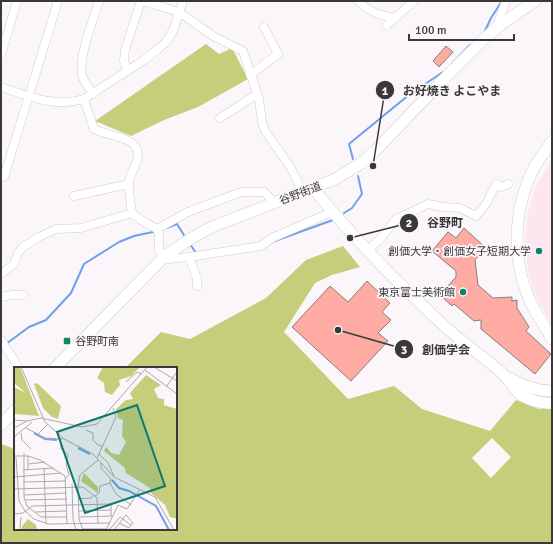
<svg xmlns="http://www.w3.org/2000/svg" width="553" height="544" viewBox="0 0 553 544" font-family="Signika,'Noto Sans JP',sans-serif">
  <rect width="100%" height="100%" fill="#faf6fa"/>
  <polygon fill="#fee6f0" points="552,159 552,324 538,301 531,282 527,264 525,238 528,213 535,188"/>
  <g fill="#c5ce7b" fill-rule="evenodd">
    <polygon points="206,44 219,54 232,48 248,79 198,107 164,120 131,136 95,121"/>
    <path d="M343,246L360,267L332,275L315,283L284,332L348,399L394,386L422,409L490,431L516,400L539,409L552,408V543H1V444L15,449V529H176V368H125L161,332L190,339L266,298L306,260ZM492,438L511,457L491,478L472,458Z"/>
  </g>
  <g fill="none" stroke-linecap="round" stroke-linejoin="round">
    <g stroke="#6ea0eb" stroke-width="2">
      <polyline points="484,33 491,18 502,1"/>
      <polyline points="451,65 470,45"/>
      <polyline points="353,159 349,144 410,94 443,72"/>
      <polyline points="344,213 352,208 362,194 358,176"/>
      <polyline points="167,228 177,224 184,235"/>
      <polyline points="272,242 333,220"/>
      <polyline points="190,244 196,253 197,252"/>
      <polyline points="6,344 29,327 46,320 71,293 84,264 119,242 134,236 153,232"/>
    </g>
  </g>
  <g fill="#fdaba3" stroke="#85807f">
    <polygon points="446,46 453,52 439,67 433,61"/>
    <polygon points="464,228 486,248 475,260 478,285 493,298 512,297 512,301 517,300 517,308 529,327 526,331 551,354 535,374 481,329 481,320 474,321 454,304 452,306 440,295 456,277 456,271 432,251 448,232 456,238"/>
    <polygon points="367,281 390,303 382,312 391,320 378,333 388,341 351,381 292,327 330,286 348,302"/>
  </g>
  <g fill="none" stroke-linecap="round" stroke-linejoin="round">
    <defs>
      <g id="street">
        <polyline points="142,1 179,12 213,36 243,51 259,99 262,122 265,131 289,165 298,182 301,192"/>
        <path d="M358,1C371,13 379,15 396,18"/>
        <polyline points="387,25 414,1"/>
        <polyline points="500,25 499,20 506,1"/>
        <polyline points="1,55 17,1"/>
        <polyline points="127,70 124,61 125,50 141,1"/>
        <polyline points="250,75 278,54 264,27"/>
        <path d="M1,87C29,96 54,108 84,99L144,60L158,49L166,42L173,31L183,1"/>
        <path d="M93,94C90,89 85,83 83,78C76,62 94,18 99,1"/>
        <path d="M84,99L94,129C105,135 124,136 132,143C146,155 131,169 129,182C128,190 131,204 132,213"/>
        <polyline points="220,118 257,94"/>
        <polyline points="1,176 4,177 58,1"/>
        <polyline points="74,196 129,184"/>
        <polyline points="157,229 159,234 159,251 168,259 189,257 261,246 272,238 332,212"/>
        <polyline points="368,250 381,238 396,219 428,204 443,207 460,208 476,216 486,204 496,184 501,187 508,184"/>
        <polyline points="189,257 197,278 197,286"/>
        <polyline points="1,274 14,264 18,253 23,247 39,237 56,229 81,228 132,213 141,220 157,229 188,212 217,201 242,192 264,192 274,202"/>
        <polyline points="1,297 12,295 23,295"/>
        <polyline points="1,340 19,368"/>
      </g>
      <g id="secondary">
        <path d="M552,141C547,149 540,158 535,166C512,209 511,264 533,307C539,318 546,328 552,339"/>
        <path d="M313,188C354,239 401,287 450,331C467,346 485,358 502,373C509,379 513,388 520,394C528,400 542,404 552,403"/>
        <path d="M55,368L164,257C179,246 195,235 212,227L335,179L360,164L375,151L439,84L484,39L500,25L535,1"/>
        <path d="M510,378C524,386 536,391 552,391"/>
        <polyline points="1,425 15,410"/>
      </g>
    </defs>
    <use href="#street" stroke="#d0ccd0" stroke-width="9"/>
    <use href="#secondary" stroke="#d0ccd0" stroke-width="12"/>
    <use href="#street" stroke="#fff" stroke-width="8"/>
    <use href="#secondary" stroke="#fff" stroke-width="11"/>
  </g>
  <g fill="#0f8565" stroke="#faf6fa" stroke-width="1.5">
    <circle cx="539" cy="251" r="4"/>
    <circle cx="463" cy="292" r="4"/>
    <rect x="63" y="337" width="8" height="8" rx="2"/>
  </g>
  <g text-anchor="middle" stroke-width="3.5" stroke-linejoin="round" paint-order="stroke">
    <g font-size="11" fill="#3a383a" stroke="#faf6fa">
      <text transform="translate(300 193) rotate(-21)" y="4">谷野街道</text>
    </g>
    <g font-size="11" fill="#3a383a" stroke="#faf6fa" text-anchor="end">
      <text x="531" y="255">創価大学・創価女子短期大学</text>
      <text x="455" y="296">東京富士美術館</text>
      <text x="75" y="345" text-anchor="start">谷野町南</text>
    </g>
  </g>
  <g transform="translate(14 367)">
    <rect width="163" height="163" fill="#faf6fa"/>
    <path d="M0,0H6L25,49L0,47V20L12,26L0,16ZM89,0H126L117,9L105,13L106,18L98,28L91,25L90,16L83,11ZM132,8L147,18L140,22L144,31L150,32V38L163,42V152L156,150L151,138L136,125V121L112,106L111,101L90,84L92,80L97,86L105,88L112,75L108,69L109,53L104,51L102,42L112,33L119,32L116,26ZM23,16L47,39L44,52L38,50L29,41L20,17ZM70,106L84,120V126L67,114ZM14,152L22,158L23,163H8V159Z" fill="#c5ce7b"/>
    <path fill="none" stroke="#6ea0eb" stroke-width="2" d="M20,66L31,72L43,73M64,81L76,87M98,113L105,121L115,124L142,139L155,163"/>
    <path fill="none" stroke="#adaaad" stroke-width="1" d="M7,0L31,55L50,72L79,87L100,110L141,130L160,163M140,0L163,14M131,3L163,27M112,15L123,5L128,7M152,20L163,5M0,53L13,54M0,61L13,54L27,51L68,60L83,57L133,0M12,61L31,71L49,72M72,63L79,66V73L83,77L89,80M7,66L8,73L17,82M23,68L33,58M0,70L18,55M46,72L47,82L54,88M10,86V130L13,139L27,150H53M85,87L94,96L100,109M0,89H14L26,93L51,109L53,157M14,89V103M2,90L5,134L11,144L20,152L34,157L96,156M83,91L102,50L99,41M87,96V101L97,112L96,116L102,127L117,138M14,97L31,95M30,102L32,157M9,103L40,101M0,110L47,106M52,111L55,108L52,97L54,88M9,115L52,114M58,117L59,152L62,163M0,122L69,120L83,131L84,156M10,128L52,126M81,129L85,126L86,119L96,116M64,132L77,131L80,128M11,133L53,132M65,144L97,143M21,145L53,144M0,147L9,146L18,139L97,137V149M65,150L98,149M69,162H92M6,163L7,150M69,163L65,152L64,120L66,108L84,93M92,163L104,138L113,142L126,122M95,163L106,150L117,158M100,163L112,148L119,156L115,161L105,156"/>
    <path fill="#0f766e" fill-opacity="0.15" stroke="#0f766e" stroke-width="2" d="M123,38L151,119L71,146L43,65Z"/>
    <rect width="163" height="163" fill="none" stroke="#3a383a" stroke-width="2"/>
  </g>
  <path fill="none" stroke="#3a383a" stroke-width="1.5" d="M373 166L385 90M350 238L409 223M338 330L404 349"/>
  <g fill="#3a383a" stroke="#faf6fa" stroke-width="1.5">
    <circle cx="373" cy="166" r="4"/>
    <circle cx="350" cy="238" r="4"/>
    <circle cx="338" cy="330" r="4"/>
    <circle cx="385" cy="90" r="10"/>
    <circle cx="409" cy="223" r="10"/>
    <circle cx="404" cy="349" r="10"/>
  </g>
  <g font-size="12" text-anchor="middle" font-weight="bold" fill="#fff">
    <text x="385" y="95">1</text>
    <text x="409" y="227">2</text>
    <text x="404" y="354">3</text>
  </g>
  <g font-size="12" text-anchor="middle" font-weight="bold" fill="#3a383a" stroke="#faf6fa" stroke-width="3.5" stroke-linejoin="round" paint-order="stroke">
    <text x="452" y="95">お好焼き よこやま</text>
    <text x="445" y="227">谷野町</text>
    <text x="446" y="354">創価学会</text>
  </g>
  <rect width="553" height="544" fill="none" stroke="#3a383a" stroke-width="4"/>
  <path d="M409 34v6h105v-6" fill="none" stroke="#3a383a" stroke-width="2"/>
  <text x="415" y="34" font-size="12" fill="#3a383a" stroke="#faf6fa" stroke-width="3" paint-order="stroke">100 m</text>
</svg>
